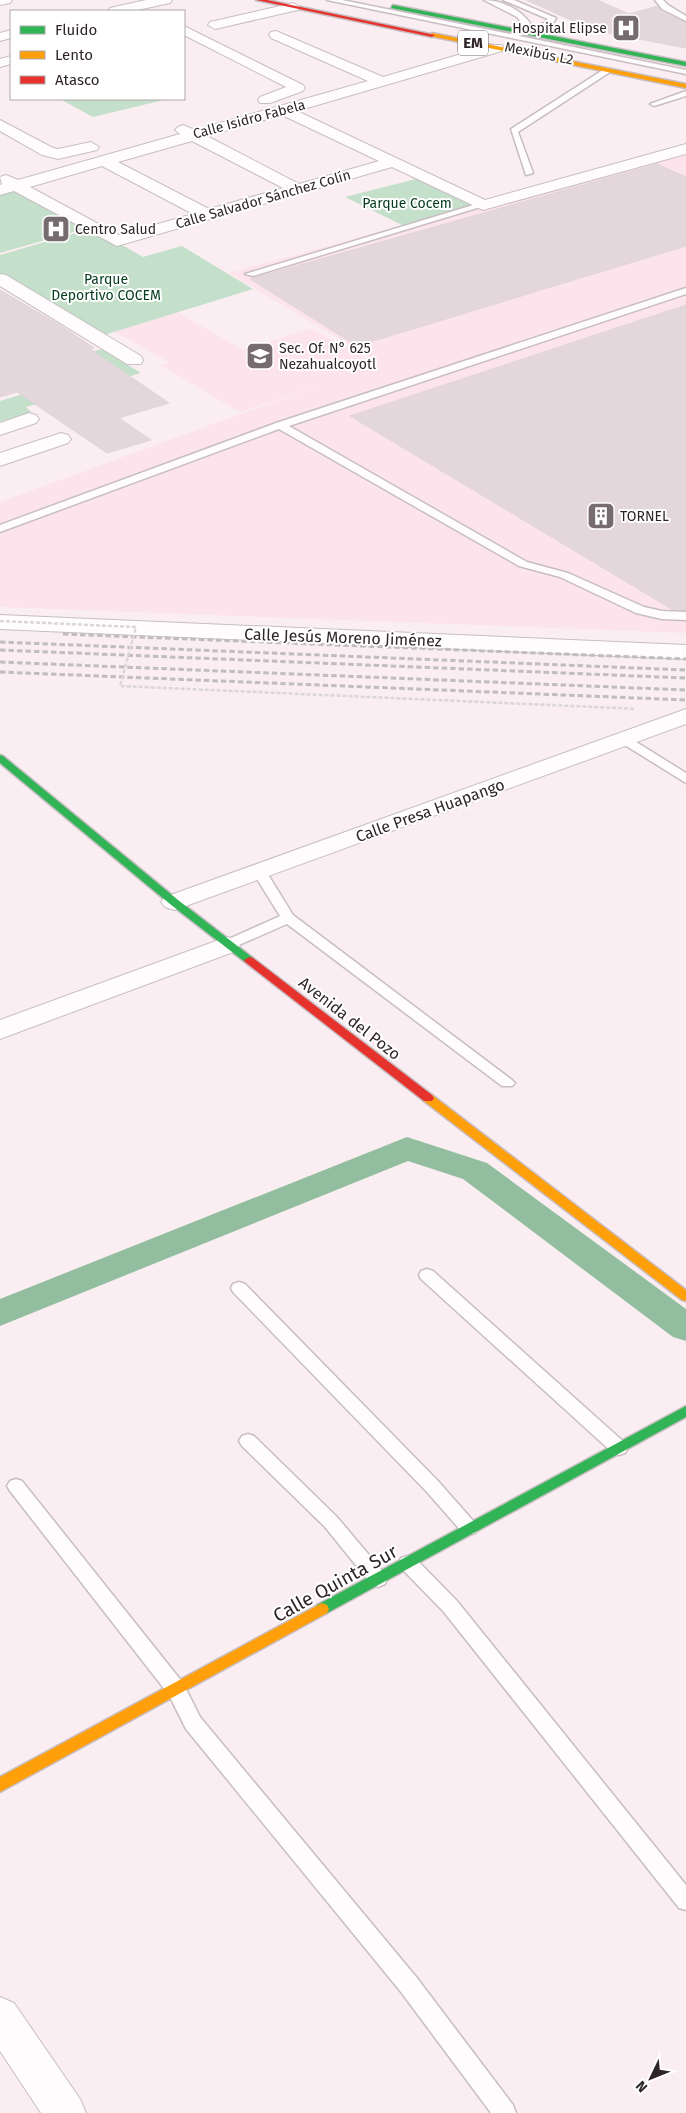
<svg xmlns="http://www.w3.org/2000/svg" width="686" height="2113" viewBox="0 0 686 2113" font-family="'Fira Sans',sans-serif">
  <rect width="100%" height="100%" fill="#faeef2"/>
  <polygon fill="#fde4ec" points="686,145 686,633 0,607 0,502 328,382 240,412 161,366 169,362 115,332 177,312 243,350 311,328 376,364 379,363 229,273 641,160"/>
  <g fill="#c4dfca">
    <polygon points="60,99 168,99 93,117"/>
    <polygon points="420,178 475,205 404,226 345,197"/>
    <polygon points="18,183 91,227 0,253 0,189"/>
    <polygon points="93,228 143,257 182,246 253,289 101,336 0,274 0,255"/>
    <polygon points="102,349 141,373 26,407 31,412 0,422 0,401 72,379 49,364"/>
  </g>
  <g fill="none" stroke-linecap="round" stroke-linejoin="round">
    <polygon fill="#92be9f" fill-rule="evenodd" points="407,1137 487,1163 686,1309 686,1341 673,1337 463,1179 408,1161 0,1326 0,1299"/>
  </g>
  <g fill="#e4d7dc" stroke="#e0d5d9">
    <polygon points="526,0 597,0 629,14 658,6 661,11 686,23 686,48 576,27 582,25"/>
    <polygon points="657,164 686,177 686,246 357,346 250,279"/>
    <polygon points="0,290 63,327 94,348 90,349 169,403 119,418 151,440 107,453 17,392 0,397"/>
    <polygon points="686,305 686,610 673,610 350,416"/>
  </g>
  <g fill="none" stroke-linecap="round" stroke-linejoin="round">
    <defs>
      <g id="lane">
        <path d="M327,0H342L510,34L521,30L522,23L517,17L484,0C501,0 520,9 530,23L529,28L545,23L548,19L503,0H514L556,18L551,27L519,36L686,70V74Z"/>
        <polygon points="655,0 663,0 668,5 686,16 686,21 662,9"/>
        <polygon points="606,68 613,70 518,132 533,173 526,175 511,129"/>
        <polygon points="686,91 686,96 654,106 650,104"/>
        <polygon points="480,203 487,205 253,276 245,274"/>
        <polygon points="686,288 686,294 289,426 527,562 568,573 644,607 662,611 686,612 686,620 662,619 636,613 560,577 519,566 279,429 0,532 0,525 276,423"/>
        <polygon points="625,735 686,773 686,783 620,742 619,739 620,736"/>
        <polygon points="259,867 264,868 293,915 512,1080 515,1083 512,1086 502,1086 287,924 232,948 222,948 220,945 222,942 280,916 252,871"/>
        <polygon points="427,1269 433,1271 625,1443 628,1448 625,1453 619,1455 613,1453 421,1279 419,1275 421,1271"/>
        <polygon points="239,1282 245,1284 438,1481 475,1523 478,1528 475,1533 469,1535 463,1533 426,1491 233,1292 231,1288 233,1284"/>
        <polygon points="248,1434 254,1436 337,1517 385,1574 387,1579 385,1584 378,1587 371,1584 325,1527 242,1446 239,1441 242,1436"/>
        <polygon points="16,1479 22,1481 183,1683 200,1717 417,1978 513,2105 516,2113 491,2113 401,1992 186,1729 169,1695 10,1491 7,1486 10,1481"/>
        <polygon points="408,1556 415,1558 457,1601 686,1885 686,1910 679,1908 443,1611 401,1568 399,1563 401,1558"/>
      </g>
      <g id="street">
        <polygon points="0,0 12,0 10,3 0,5"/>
        <polygon points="146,0 172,0 170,3 133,11 108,11 110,8"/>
        <polygon points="293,3 300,7 298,10 215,29 208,25 210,22"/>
        <polygon points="184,26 303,85 305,88 303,91 270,103 260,103 258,100 260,97 286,87 184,35"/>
        <polygon points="11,30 11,38 0,41 0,33"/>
        <path d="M276,31L383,77L492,45H502L504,48L502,51L297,111L485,200L686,144V154L483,210L392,167L117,246L14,191L0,195V185L2,184L0,177L6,175L18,180L180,134L175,130L178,127L183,125L195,130L368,81L271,38L269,35L271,32ZM282,115L379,161L299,184L207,136ZM192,141L283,188L209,209L118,162ZM102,166L193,214L119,235L30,187Z"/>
        <polygon points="11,56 11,64 0,67 0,59"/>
        <polygon points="0,120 53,148 58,149 91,142 99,147 97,150 58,159 42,155 0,131"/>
        <polygon points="0,274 6,275 141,356 143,360 141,364 127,364 0,286"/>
        <polygon points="29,413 36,415 39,419 36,423 0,435 0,423"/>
        <polygon points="61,433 68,435 71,439 68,443 0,466 0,453"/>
        <polygon points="0,615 686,645 686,659 0,629"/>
        <polygon points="686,709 686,724 183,907 174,910 165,907 161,902 165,897"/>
        <polygon points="227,937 236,939 240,945 236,951 0,1039 0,1020"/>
        <polygon points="0,1997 14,2003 80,2099 86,2113 41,2113 0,2051"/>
      </g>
      <g id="fast">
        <polygon points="393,5 686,62 686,66 391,8"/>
        <polygon points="0,755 3,756 178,900 253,958 254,960 253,962 245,962 170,904 0,763"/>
        <polygon points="686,1406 686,1417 327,1613 322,1615 317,1613 315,1609 317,1605"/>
      </g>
      <g id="slow">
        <polygon points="432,33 686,84 686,88 430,36"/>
        <polygon points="428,1094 432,1095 686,1290 686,1301 682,1300 424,1101 422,1098"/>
        <polygon points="322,1603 327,1605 329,1609 327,1613 0,1792 0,1777"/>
      </g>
      <g id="jam">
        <polygon points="256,0 267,0 435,35 432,37"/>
        <polygon points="249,957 253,958 432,1095 434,1098 432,1101 424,1101 245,962 244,960"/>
      </g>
    </defs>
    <use href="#lane" stroke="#c8bec2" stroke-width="3"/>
    <use href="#street" stroke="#c8bec2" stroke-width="2"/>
    <use href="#fast" stroke="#c8bec2" stroke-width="3"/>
    <use href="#slow" stroke="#c8bec2" stroke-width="3"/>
    <use href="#jam" stroke="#c8bec2" stroke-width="3"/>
    <polyline stroke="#dbd6d8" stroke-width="2.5" stroke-dasharray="4 2" stroke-linecap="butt" points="618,708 635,709"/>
    <use href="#lane" fill="#fefcfd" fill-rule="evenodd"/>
    <use href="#street" fill="#fefcfd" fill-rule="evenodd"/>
    <use href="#fast" fill="#30b455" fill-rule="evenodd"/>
    <use href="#slow" fill="#ff9f0a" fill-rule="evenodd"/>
    <use href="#jam" fill="#e5322d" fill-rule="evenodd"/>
    <g stroke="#c0bdbe" stroke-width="3" stroke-dasharray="5.5 3" stroke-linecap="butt">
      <polyline points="63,634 686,659"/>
      <polyline points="0,642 686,670"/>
      <polyline points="0,650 686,678"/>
      <polyline points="0,662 686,690"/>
      <polyline points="0,672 686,700"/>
    </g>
    <polyline stroke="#dbd6d8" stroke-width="2.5" stroke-dasharray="4 2" stroke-linecap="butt" points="0,621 136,627 120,686 618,708"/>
  </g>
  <defs>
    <symbol id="hospital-square" viewBox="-11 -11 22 22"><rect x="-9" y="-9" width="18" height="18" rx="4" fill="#766b6f" stroke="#fff"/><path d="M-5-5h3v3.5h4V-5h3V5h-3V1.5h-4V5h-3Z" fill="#fff"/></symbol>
    <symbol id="school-square" viewBox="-11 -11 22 22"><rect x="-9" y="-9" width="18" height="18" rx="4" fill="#766b6f" stroke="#fff"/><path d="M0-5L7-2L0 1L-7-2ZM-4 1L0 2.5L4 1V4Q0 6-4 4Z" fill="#fff"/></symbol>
    <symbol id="building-square" viewBox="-11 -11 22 22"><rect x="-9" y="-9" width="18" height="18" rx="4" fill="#766b6f" stroke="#fff"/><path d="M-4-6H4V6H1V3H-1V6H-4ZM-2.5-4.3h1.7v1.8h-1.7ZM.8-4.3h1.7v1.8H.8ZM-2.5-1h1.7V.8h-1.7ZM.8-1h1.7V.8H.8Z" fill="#fff"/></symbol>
  </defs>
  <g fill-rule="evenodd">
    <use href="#hospital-square" x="610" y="12" width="32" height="32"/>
    <use href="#hospital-square" x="40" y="213" width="32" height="32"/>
    <use href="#school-square" x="244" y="340" width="32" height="32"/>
    <use href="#building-square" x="585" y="500" width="32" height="32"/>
  </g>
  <g text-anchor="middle" stroke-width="4" stroke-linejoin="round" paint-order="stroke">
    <g font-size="14" fill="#2f2528" stroke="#fff" text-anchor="start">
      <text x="607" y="33" text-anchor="end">Hospital Elipse</text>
      <text x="75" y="234">Centro Salud</text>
      <text x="279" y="353">Sec. Of. N° 625<tspan x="279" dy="16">Nezahualcoyotl</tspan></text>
      <text x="620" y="521">TORNEL</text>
    </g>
    <g font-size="14" fill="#2f2528" stroke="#fff">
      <text transform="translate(539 53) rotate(11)" y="5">Mexibús L2</text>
      <text transform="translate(249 119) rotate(-15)" y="5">Calle Isidro Fabela</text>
      <text transform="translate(263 199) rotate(-16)" y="5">Calle Salvador Sánchez Colín</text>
    </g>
    <g font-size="14" fill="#043c1e" stroke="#fff">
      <text x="407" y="208">Parque Cocem</text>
      <text x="106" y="284">Parque<tspan x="106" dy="16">Deportivo COCEM</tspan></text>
    </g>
    <rect fill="#fff" stroke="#6d6668" stroke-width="1" x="458" y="30.5" width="30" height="25" rx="4"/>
    <g font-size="15" font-weight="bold" fill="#2f2528">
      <text x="473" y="48">EM</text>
    </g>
    <g font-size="16" fill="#2f2528" stroke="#fff">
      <text transform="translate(343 637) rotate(2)" y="6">Calle Jesús Moreno Jiménez</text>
      <text transform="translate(430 810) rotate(-20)" y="6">Calle Presa Huapango</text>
      <text transform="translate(350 1018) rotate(38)" y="6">Avenida del Pozo</text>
    </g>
    <g font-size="19" fill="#2f2528" stroke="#fff">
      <text transform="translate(335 1583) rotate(-29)" y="7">Calle Quinta Sur</text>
    </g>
  </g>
  <rect x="10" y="10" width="175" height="90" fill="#ffffff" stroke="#aca8a9"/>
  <rect x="20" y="26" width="25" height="8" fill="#30b455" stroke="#aca8a9"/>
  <text x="55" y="35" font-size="15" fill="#2f2528">Fluido</text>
  <rect x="20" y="51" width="25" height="8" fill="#ff9f0a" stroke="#aca8a9"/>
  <text x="55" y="60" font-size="15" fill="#2f2528">Lento</text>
  <rect x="20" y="76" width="25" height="8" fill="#e5322d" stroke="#aca8a9"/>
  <text x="55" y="85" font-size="15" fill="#2f2528">Atasco</text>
  <g transform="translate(651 2078) rotate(227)" stroke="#ffffff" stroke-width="4" paint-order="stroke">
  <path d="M0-4L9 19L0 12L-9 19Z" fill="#2f2528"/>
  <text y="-8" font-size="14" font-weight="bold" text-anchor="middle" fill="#2f2528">N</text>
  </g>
</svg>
